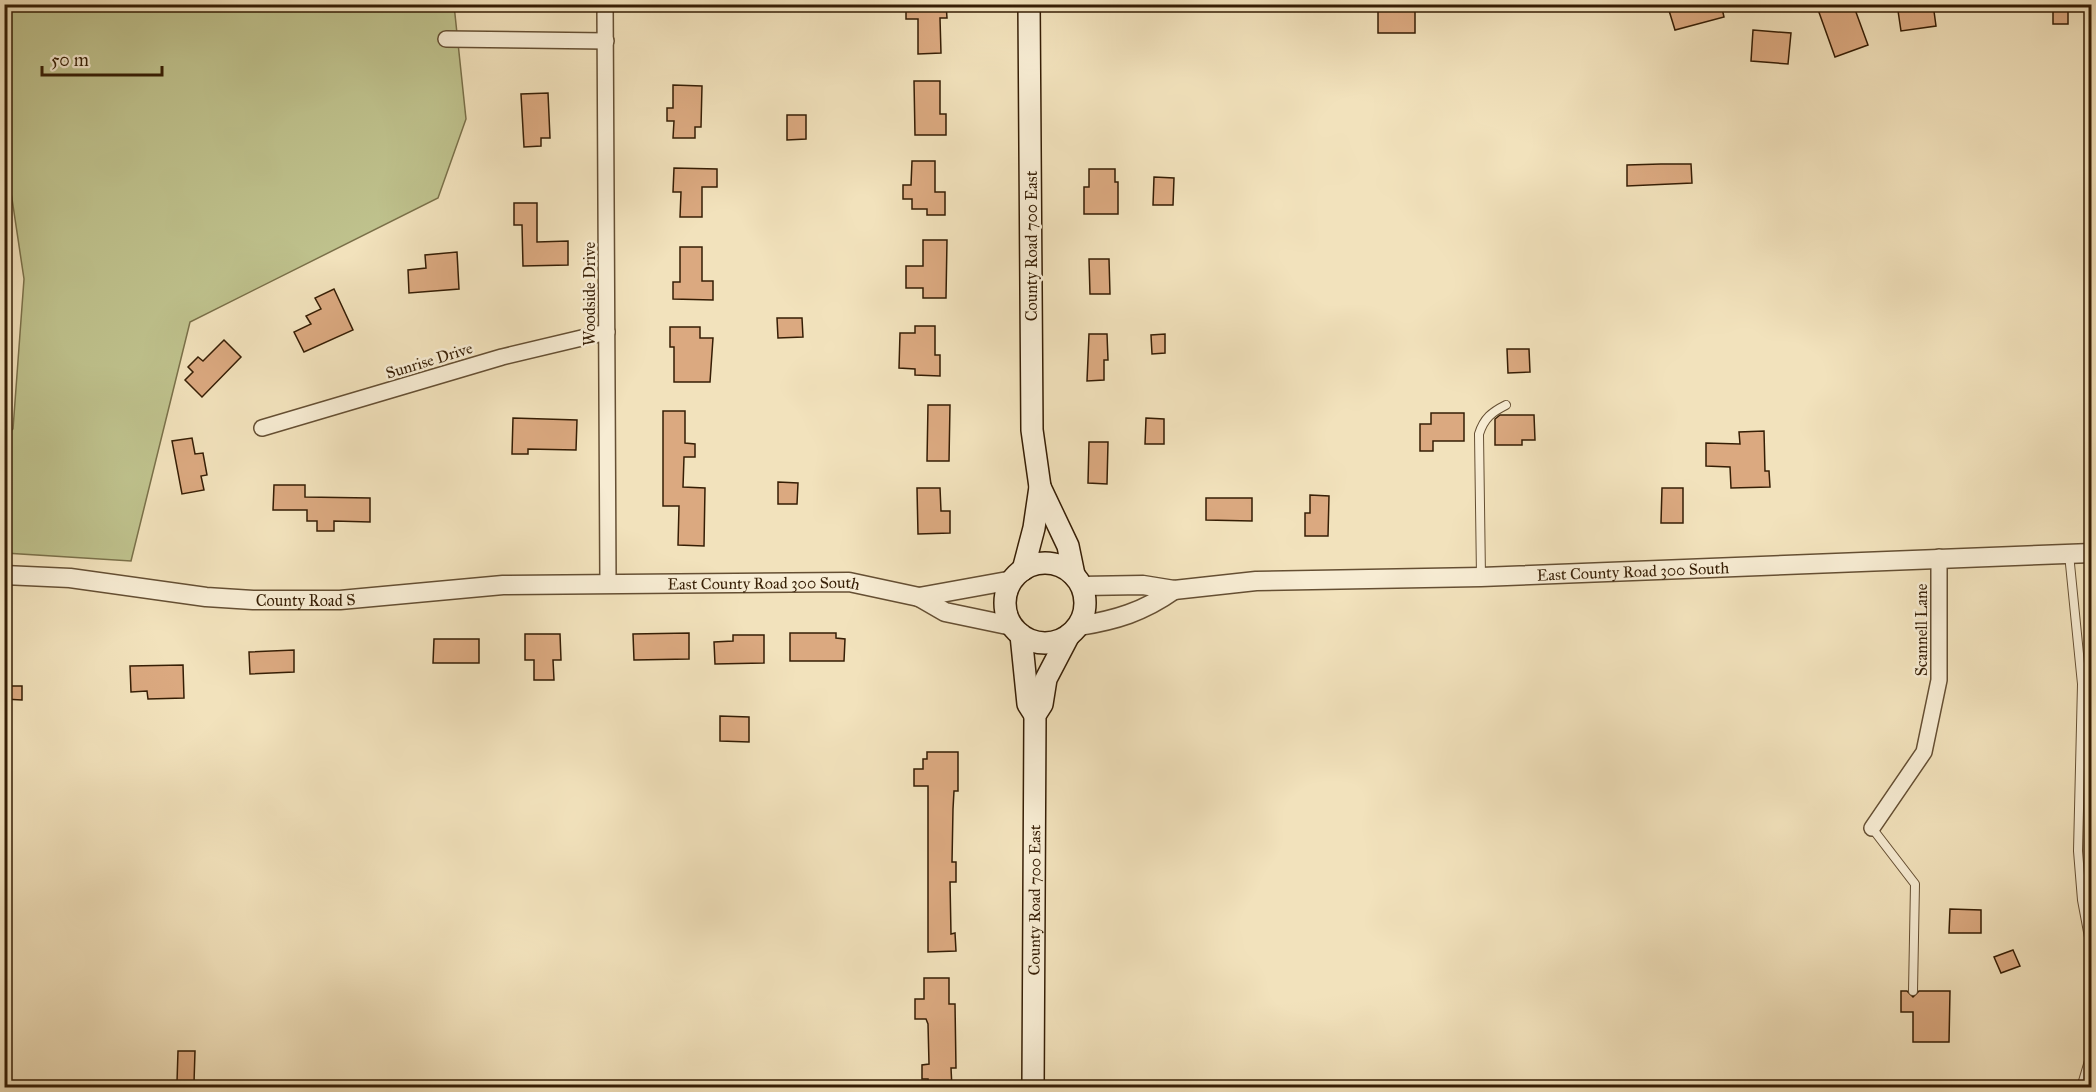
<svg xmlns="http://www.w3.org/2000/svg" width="2096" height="1092" viewBox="0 0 2096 1092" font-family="'IM FELL Great Primer',serif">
  <rect width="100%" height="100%" fill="#f2e2bc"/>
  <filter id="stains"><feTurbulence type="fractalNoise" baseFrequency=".00333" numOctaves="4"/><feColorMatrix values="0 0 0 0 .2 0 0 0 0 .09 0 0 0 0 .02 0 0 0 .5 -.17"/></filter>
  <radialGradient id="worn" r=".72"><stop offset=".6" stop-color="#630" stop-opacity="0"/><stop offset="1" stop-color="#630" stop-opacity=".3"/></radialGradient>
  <polygon fill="#bfc28d" stroke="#7a7049" stroke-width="1.5" points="5,5 454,5 466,119 438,198 190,322 131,561 5,553 5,436 13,429 24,279 5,152"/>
  <g fill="#dba980" stroke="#361e05" stroke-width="1.5">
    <polygon points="906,4 946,4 947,18 940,18 941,53 918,54 918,19 906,19"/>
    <rect x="1378" y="4" width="37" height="29"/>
    <polygon points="1667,4 1721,4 1724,17 1675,30"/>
    <polygon points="1816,4 1853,4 1868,45 1835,57"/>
    <polygon points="1897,4 1933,4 1936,26 1901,31"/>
    <rect x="2053" y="4" width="15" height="20"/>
    <polygon points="1753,30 1791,33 1788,64 1751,61"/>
    <polygon points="914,81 940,81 940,114 946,114 946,135 915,135"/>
    <polygon points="673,85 702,86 701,127 695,127 695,138 673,138 674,121 667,121 667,108 673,108"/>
    <polygon points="548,93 550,138 541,138 541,146 524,147 521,94"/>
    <polygon points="787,115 806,115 806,139 787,140"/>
    <polygon points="912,161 935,161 935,192 945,192 945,215 927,215 927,209 912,209 912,199 903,199 903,185 911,185"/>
    <polygon points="1661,164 1691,164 1692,183 1627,186 1627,165"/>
    <polygon points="674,168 717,169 717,187 702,187 702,217 680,217 681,192 673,192"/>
    <polygon points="1089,169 1115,169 1115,182 1118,182 1118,214 1084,214 1084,187 1089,187"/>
    <polygon points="1154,177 1174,178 1173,205 1153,205"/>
    <polygon points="514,203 537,203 537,242 568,241 568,265 523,266 522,225 514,225"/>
    <polygon points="923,240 947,240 946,298 923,298 923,288 906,288 906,266 923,266"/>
    <polygon points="680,247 702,247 702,281 713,281 713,300 673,299 673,282 680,282"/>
    <polygon points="457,252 459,289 409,293 408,270 426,268 425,255"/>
    <polygon points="1089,259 1109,259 1110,294 1090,294"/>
    <polygon points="334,289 353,330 304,352 294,332 311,324 306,316 321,309 315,298"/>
    <polygon points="777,318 802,318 803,337 778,338"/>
    <polygon points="915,326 935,326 935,355 940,355 940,376 915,375 915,369 899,368 900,333 915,333"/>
    <polygon points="670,327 700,327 700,338 713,338 710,382 674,382 674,347 670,347"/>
    <polygon points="1089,334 1107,334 1108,360 1104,360 1104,380 1087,381"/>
    <polygon points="1165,334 1165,353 1152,354 1151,335"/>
    <polygon points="224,340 241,357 202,397 185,380 193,372 188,367 198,357 203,361"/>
    <polygon points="1507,349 1529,349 1530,372 1508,373"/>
    <polygon points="928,405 950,405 949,461 927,461"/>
    <polygon points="663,411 685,411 685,443 695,444 695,457 684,457 683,487 705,488 704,546 678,545 679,506 663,506"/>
    <polygon points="1431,413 1464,413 1464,441 1433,441 1433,451 1420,451 1420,424 1431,424"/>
    <polygon points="1500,415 1534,415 1535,440 1522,440 1522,445 1495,445 1495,419"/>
    <polygon points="513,418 577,420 576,450 528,449 528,454 512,454"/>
    <polygon points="1146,418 1164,419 1164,444 1145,444"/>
    <polygon points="1764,431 1765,471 1769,471 1770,487 1731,488 1730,467 1706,466 1706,443 1740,444 1739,432"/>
    <polygon points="192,438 195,454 203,453 207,475 201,476 204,490 182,494 172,441"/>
    <polygon points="1089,442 1108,442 1107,484 1088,483"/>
    <polygon points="778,482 798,483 797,504 778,504"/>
    <polygon points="274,485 305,485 305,497 370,498 370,522 334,521 334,531 317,531 317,521 307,521 307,510 273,510"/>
    <polygon points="917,488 940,488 941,511 950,511 950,533 918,534"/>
    <polygon points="1662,488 1683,488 1683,523 1661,523"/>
    <polygon points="1310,495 1329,496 1328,536 1305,536 1305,513 1310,513"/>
    <polygon points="1206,498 1252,498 1252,521 1206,520"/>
    <polygon points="689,633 689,659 634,660 633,634"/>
    <polygon points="790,633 836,633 836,638 845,639 844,661 790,661"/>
    <polygon points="525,634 560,634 561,660 553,660 554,680 534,680 534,660 525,660"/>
    <polygon points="733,635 764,635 764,663 715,664 714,642 733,641"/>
    <polygon points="434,639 479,639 479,663 433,663"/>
    <polygon points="294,650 294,672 250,674 249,652"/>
    <polygon points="183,665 184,698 148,699 147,691 131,692 130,666"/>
    <polygon points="4,686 22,686 22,700 4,699"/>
    <polygon points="720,716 749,717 749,742 720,741"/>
    <polygon points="927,752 958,752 958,791 954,791 953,809 952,862 956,862 956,882 950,882 951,934 955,933 956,951 928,952 928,786 914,786 914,769 923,769 923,759 927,759"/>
    <polygon points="1950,909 1981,910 1981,933 1949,933"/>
    <polygon points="2013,950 2020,966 2001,973 1994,957"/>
    <polygon points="924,978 949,978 949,1004 955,1004 956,1068 951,1068 952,1088 928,1088 928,1079 922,1079 922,1065 929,1064 928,1024 926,1019 915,1019 915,999 924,999"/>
    <polygon points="1901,991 1907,991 1913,997 1919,991 1950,991 1949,1042 1913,1042 1913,1012 1901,1012"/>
    <polygon points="178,1051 195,1051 194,1083 177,1082"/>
  </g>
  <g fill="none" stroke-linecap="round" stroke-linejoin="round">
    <defs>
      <g id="service">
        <polyline points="2069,554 2082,684 2078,851 2082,900 2092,953"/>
        <path d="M1481,577L1479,434C1484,418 1492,412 1506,405"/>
        <polyline points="1872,828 1915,884 1913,991"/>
        <polyline points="2081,1088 2092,1051"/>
      </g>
      <g id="minor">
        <polyline points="605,4 608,583"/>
        <polyline points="446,39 606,41"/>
        <polyline points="262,428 502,357 607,332"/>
        <polyline points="1872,828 1924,752 1939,680 1939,557"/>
      </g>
      <g id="tertiary">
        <path id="s1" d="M4,575L70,578L206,597L253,600H340L503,585L849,582L919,597L945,612L1012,626"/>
        <path id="s2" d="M1082,586L1143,585L1174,590L1256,581L1481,577L2092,553"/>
        <polyline points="919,597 1013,580"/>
        <path d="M1079,626C1116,620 1143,612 1174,590"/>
      </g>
      <g id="secondary">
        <polyline points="1040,487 1068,546 1074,575"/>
        <circle cx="1045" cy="603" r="40"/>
        <polyline points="1023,570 1034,528 1040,487 1032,430 1029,4"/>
        <polyline points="1021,635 1028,704 1035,715"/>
        <path id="s3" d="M1033,1088L1035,715L1042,704L1046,679L1069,635"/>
      </g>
    </defs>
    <use href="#service" stroke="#654f33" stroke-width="10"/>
    <use href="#minor" stroke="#654f33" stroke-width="18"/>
    <use href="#tertiary" stroke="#654f33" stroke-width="21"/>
    <use href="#secondary" stroke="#361e05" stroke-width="24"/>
    <use href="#service" stroke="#f7ecd3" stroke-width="8"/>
    <use href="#minor" stroke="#f7ecd3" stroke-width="15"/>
    <use href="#tertiary" stroke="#f7ecd3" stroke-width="18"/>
    <use href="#secondary" stroke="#f7ecd3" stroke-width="21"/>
  </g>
  <g text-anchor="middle" stroke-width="5" stroke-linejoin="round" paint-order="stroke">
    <g font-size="16" fill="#361e05" stroke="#f7ecd3">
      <text transform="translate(1031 246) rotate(-90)" y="6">County Road 700 East</text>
      <text transform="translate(589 294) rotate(-90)" y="6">Woodside Drive</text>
      <text transform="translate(429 360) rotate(-17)" y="6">Sunrise Drive</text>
      <text dy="6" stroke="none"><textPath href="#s2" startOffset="552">East County Road 300 South</textPath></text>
      <text dy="6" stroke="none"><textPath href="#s1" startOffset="762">East County Road 300 South</textPath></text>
      <text dy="6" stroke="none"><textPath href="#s1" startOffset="303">County Road S</textPath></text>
      <text transform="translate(1921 630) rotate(-90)" y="6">Scannell Lane</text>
      <text dy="6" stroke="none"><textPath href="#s3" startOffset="188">County Road 700 East</textPath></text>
    </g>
  </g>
  <rect width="2096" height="1092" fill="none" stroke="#f2e2bc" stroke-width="24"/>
  <rect x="6" y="6" width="2084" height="1080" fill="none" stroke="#361e05" stroke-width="3"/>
  <rect x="12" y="12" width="2072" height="1068" fill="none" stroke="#361e05" stroke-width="1.5"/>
  <path d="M42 66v9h120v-9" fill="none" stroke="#361e05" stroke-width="3"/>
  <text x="51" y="66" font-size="18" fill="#361e05" stroke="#f7ecd3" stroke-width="4.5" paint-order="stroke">50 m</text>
  <rect width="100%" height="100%" filter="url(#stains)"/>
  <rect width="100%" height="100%" fill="url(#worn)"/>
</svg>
